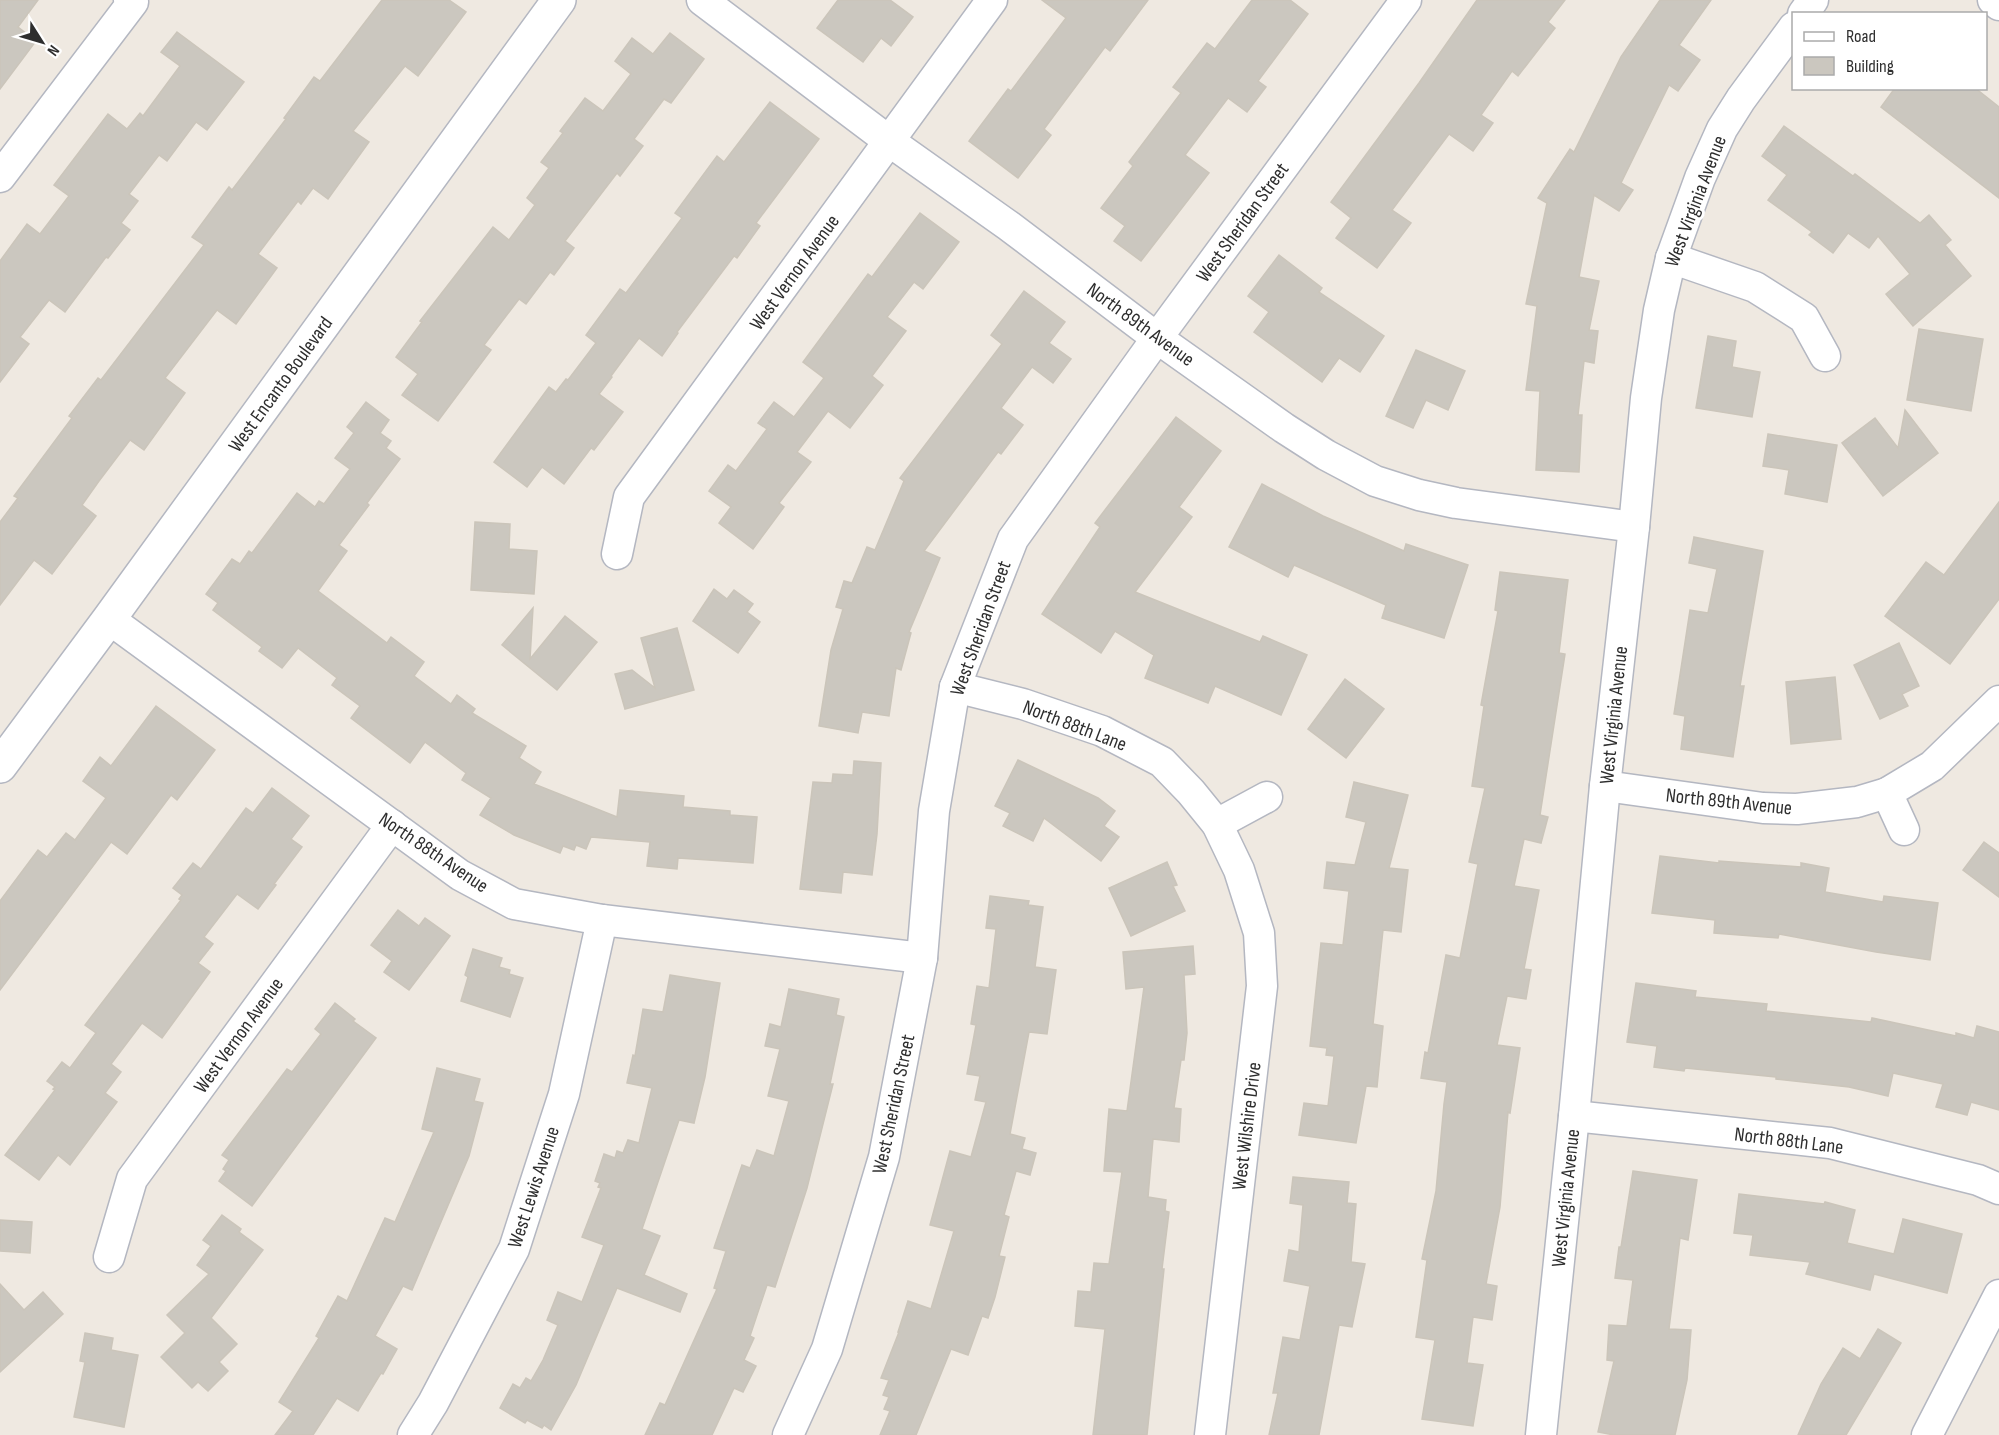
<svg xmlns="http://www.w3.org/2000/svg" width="1999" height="1435" viewBox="0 0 1999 1435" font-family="'Sofia Sans Condensed',sans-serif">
  <rect width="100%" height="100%" fill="#efe9e1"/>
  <g fill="#cbc7bf" stroke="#cbc5ba" stroke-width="1.5">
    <polygon points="0,0 38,0 18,27 36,41 0,89"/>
    <polygon points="382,0 449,0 466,12 418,76 405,66 353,131 369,142 328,199 313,188 301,204 298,201 258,254 277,268 236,324 217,310 165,378 185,393 144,450 130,440 99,481 82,505 96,516 52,574 34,560 0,605 0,522 18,498 14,496 72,418 69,416 98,378 101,380 204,245 192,237 229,187 232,190 286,119 284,118 314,77 320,81"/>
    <polygon points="838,0 890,0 913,17 891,46 881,38 863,62 817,28"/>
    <polygon points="1042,0 1148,0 1110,51 1105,47 1044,129 1051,135 1018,178 969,141 1008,89 1011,91 1066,18"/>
    <polygon points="1252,0 1290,0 1308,14 1258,81 1266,87 1247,112 1228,98 1185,155 1209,173 1141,261 1114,241 1125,226 1101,208 1133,166 1129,162 1181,93 1173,87 1207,43 1215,49"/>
    <polygon points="1477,0 1565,0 1548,22 1555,28 1518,76 1512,71 1481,115 1493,123 1473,151 1449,134 1392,210 1411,223 1377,268 1336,238 1351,218 1331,202 1419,83"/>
    <polygon points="1660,0 1711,0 1679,45 1700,60 1678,91 1669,85 1621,183 1633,190 1619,211 1594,195 1579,277 1599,281 1589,330 1598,331 1594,363 1584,361 1578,415 1582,415 1579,472 1536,470 1540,391 1526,390 1537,306 1526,304 1547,203 1538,198 1570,149 1574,152 1621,57"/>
    <polygon points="177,32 244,82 207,130 196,122 167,161 159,155 129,194 138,201 121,223 130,230 108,258 106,257 65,312 49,300 20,337 29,344 0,382 0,261 27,224 40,234 69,196 54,185 108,114 127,129 140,113 143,116 180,66 161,52"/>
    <polygon points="670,33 704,59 671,103 664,99 634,139 643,146 620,176 617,173 565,241 574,248 554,275 550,272 526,304 519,299 484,345 491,350 438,421 402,395 418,374 396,357 422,322 420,321 493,227 509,240 535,205 527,198 549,168 541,162 563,133 560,131 585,98 603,111 631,74 615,61 632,38 653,54"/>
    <polygon points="1895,88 1975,88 1999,107 1999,198 1881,107"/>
    <polygon points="770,102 819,139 756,223 760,226 737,258 734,256 677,332 678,333 662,356 639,338 611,376 612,377 599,394 623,412 594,450 591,448 564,484 542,467 527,487 494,462 549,387 556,392 566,379 568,380 596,343 586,335 620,289 626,293 682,218 675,213 717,156 724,162"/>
    <polygon points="1784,126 1853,176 1855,174 1920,223 1929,215 1951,240 1945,245 1971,276 1913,326 1886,294 1910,274 1878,236 1869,248 1848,233 1833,253 1809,235 1812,232 1768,200 1787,175 1762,156"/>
    <polygon points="920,213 959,242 923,289 914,282 887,317 906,331 872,376 883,385 850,428 828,411 797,452 811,462 779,503 784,507 753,549 719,523 731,507 709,491 728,465 736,471 767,429 758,423 774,402 794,417 824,378 803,362 868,274 872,277"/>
    <polygon points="1279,255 1322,288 1319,292 1384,336 1360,372 1339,358 1322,382 1254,332 1269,312 1248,296"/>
    <polygon points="1024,291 1065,322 1049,343 1071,359 1053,383 1032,367 1001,408 1023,425 1001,454 998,452 924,551 940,558 909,632 911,633 901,670 896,668 889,716 862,712 858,733 819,726 831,650 843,609 836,607 844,581 852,583 867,547 875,550 904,481 900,478 1002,344 991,335"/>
    <polygon points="1919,329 1983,339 1971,411 1907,400"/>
    <polygon points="1708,336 1736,341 1732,367 1760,372 1752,417 1696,408"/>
    <polygon points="1416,350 1465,371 1448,410 1426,400 1413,428 1386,416"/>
    <polygon points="366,402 389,420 380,433 391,441 386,448 400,459 367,503 369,505 339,545 347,551 318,591 387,643 391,637 424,662 414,676 451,704 457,695 475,709 472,713 526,746 519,758 541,772 534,784 617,817 620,790 684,796 683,807 730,811 730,815 757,817 753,863 678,858 677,869 647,866 650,842 591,837 586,849 576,845 574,850 563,846 560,853 514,835 480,815 491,798 462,780 466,773 425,742 410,763 351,718 360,706 332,685 337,678 298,648 282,668 259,651 262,647 213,610 218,603 206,594 232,559 240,564 249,551 252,553 297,493 315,507 319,501 324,504 350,469 335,458 354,433 347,427"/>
    <polygon points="1905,410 1938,453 1883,496 1842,443 1875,418 1898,448"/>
    <polygon points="1176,417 1221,451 1179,507 1192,517 1135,592 1260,642 1263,636 1307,655 1281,715 1215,686 1208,703 1145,678 1154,655 1115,631 1101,653 1042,614 1100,527 1095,523"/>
    <polygon points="1768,434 1837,445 1827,502 1785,494 1789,470 1763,466"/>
    <polygon points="1262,484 1323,516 1404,551 1406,544 1468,565 1444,638 1382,618 1386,605 1294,565 1288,577 1229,547"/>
    <polygon points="1999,502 1999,599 1950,664 1885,616 1926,562 1944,575"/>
    <polygon points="475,522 510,524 509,549 537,551 534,594 471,590"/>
    <polygon points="1694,537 1763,551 1740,686 1744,686 1733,757 1681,749 1685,716 1674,714 1690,610 1708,613 1717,569 1689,563"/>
    <polygon points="1500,572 1568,580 1559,653 1565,654 1540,815 1548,817 1541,843 1524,839 1514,886 1539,890 1524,969 1531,970 1526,999 1507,996 1497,1045 1520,1048 1510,1113 1508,1112 1500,1207 1486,1284 1497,1286 1492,1320 1473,1317 1467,1363 1483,1365 1473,1426 1422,1419 1435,1340 1416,1337 1427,1260 1422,1259 1436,1191 1444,1104 1447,1082 1421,1078 1425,1052 1428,1053 1446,955 1460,958 1478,864 1469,862 1485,788 1472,786 1484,706 1481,705 1498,611 1495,610"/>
    <polygon points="714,589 727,599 734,590 753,604 747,612 760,622 738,653 693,621"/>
    <polygon points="533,608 530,659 565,616 597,642 557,690 502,645"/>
    <polygon points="677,628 694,690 625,709 615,674 632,670 655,688 641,638"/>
    <polygon points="1899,643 1919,686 1902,694 1908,706 1880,719 1854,665"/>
    <polygon points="1835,677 1841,739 1791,744 1786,682"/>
    <polygon points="1345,679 1384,709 1346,758 1308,729"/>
    <polygon points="156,706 215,750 177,800 171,795 127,854 111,842 0,990 0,901 38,850 47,857 66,833 75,840 106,798 83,781 100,757 111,766"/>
    <polygon points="1018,760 1098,798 1115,811 1104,826 1119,837 1101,861 1044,818 1033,841 1003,826 1010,813 995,806"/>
    <polygon points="854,761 881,763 877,834 872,875 843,872 841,893 800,889 813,782 832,783 833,774 853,775"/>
    <polygon points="1354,782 1408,795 1389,868 1408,870 1401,932 1383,930 1373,1024 1383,1026 1377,1087 1366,1086 1356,1143 1299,1135 1304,1103 1328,1106 1334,1056 1326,1055 1327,1048 1310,1046 1321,943 1343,945 1349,891 1324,888 1327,862 1355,865 1366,822 1346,817"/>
    <polygon points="272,788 309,816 291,839 302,847 274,884 276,885 258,909 237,894 204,937 213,944 198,963 210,972 162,1038 142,1023 111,1064 121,1072 105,1093 117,1102 70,1165 58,1155 39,1180 5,1155 55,1090 53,1089 55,1087 47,1081 62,1062 70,1068 96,1033 85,1025 181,900 179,899 182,895 173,888 193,863 201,869 246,808 253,813"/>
    <polygon points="1984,842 1999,853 1999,897 1963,870"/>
    <polygon points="1660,856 1719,863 1719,861 1801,867 1801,863 1829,868 1825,892 1883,902 1884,896 1938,903 1930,960 1876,952 1779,934 1778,938 1714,933 1715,920 1652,913"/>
    <polygon points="1167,862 1177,885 1173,886 1185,911 1131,936 1109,888"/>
    <polygon points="990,896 1029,901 1028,905 1043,907 1035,967 1056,970 1047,1034 1029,1032 1010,1134 1025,1138 1022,1149 1036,1153 1030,1175 1016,1171 1004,1215 1009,1217 999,1256 1005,1257 995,1297 988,1318 982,1316 968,1355 951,1349 916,1435 880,1435 890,1411 884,1409 889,1397 883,1395 889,1380 881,1378 899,1332 898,1332 908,1301 931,1309 954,1231 930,1225 950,1151 971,1157 986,1102 975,1100 980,1076 967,1074 976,1025 971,1024 977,986 989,988 996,929 986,928"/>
    <polygon points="398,910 419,926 425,918 450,936 409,990 384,972 392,961 371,945"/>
    <polygon points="1193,946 1195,974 1184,975 1187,1033 1184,1060 1181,1060 1174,1108 1181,1109 1179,1142 1153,1139 1148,1197 1166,1200 1165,1211 1169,1212 1162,1269 1164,1269 1147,1435 1093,1435 1105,1329 1075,1326 1078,1291 1091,1292 1094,1263 1109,1264 1122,1172 1104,1171 1109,1109 1127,1111 1144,987 1126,989 1123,952"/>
    <polygon points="473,949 502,958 499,967 510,970 509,974 523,978 510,1017 461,1001 468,977 465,975"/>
    <polygon points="670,975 720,983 705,1077 694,1123 679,1120 642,1229 660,1236 644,1275 687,1294 680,1312 617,1288 576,1385 551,1430 544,1425 542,1428 527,1420 525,1423 500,1408 513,1384 520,1388 526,1378 531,1381 543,1360 558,1325 547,1320 558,1292 582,1302 604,1245 582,1237 601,1188 598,1187 600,1183 595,1181 604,1154 615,1158 617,1151 623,1153 628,1140 639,1143 652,1088 627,1083 633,1055 635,1056 643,1009 663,1012"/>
    <polygon points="1636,983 1696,991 1695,997 1767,1004 1766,1011 1871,1022 1872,1018 1956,1036 1956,1033 1974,1038 1977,1026 1999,1032 1999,1110 1971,1102 1967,1115 1936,1107 1943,1084 1893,1073 1888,1096 1849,1087 1776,1079 1776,1077 1685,1068 1684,1071 1654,1067 1657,1046 1627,1042"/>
    <polygon points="789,989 839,999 836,1015 844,1017 830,1084 833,1084 807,1188 775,1287 767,1285 750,1336 754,1338 744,1360 756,1366 743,1392 734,1388 712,1435 645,1435 660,1403 665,1405 717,1289 714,1288 726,1251 714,1248 742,1165 750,1168 757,1150 774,1156 789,1101 768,1096 780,1049 765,1046 770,1024 781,1027"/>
    <polygon points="335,1003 355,1019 353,1021 376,1038 252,1206 219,1181 226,1171 223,1169 229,1160 222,1155 287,1069 292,1072 321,1034 315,1029"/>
    <polygon points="437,1068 480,1079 474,1101 483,1103 469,1156 412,1290 403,1286 375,1336 397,1349 383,1374 381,1373 358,1411 337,1398 313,1435 275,1435 293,1411 279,1402 319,1338 316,1336 338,1296 347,1301 385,1218 395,1222 434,1132 422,1129"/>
    <polygon points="1633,1171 1697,1180 1688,1240 1680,1238 1669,1329 1691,1330 1687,1380 1675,1435 1614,1435 1598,1432 1614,1361 1607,1360 1609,1325 1627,1326 1633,1280 1615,1278 1619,1247 1621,1247"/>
    <polygon points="1293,1177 1349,1182 1347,1203 1356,1204 1351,1262 1365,1264 1352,1327 1339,1325 1319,1435 1269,1435 1278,1393 1273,1393 1283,1337 1300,1340 1310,1286 1284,1281 1289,1250 1299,1252 1303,1205 1290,1203"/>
    <polygon points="1739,1194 1824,1204 1825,1202 1855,1210 1847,1243 1894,1254 1903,1219 1962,1234 1947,1293 1874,1274 1870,1290 1806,1274 1810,1262 1750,1255 1753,1235 1734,1233"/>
    <polygon points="222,1215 241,1229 239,1232 263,1250 211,1318 237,1344 219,1362 228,1371 208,1391 198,1382 192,1388 161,1357 185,1333 167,1315 209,1274 197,1265 211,1246 203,1240"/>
    <polygon points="0,1220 32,1222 30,1253 0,1251"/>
    <polygon points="0,1284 24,1310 43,1292 63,1314 0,1372"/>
    <polygon points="1878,1329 1901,1343 1846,1435 1798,1435 1821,1384 1843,1348 1860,1359"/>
    <polygon points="85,1333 113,1338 111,1350 138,1355 124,1427 74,1417 85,1362 80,1361"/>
  </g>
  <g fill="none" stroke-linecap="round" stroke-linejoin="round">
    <defs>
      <g id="street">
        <polyline points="702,0 889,141 1009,226 1157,338 1284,428 1326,455 1375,481 1419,495 1456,503 1634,527"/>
        <polyline points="1993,0 1999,5"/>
        <polyline points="1803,14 1813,0"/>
        <polyline points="0,177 133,2 129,0"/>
        <polyline points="1671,258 1755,287 1804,318 1825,356"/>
        <polyline points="617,554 629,497 992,0"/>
        <polyline points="109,619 460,875 514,904 602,920 922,958"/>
        <polyline points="955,687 1023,704 1102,731 1162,762 1191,792 1217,824 1239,870 1259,933 1262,986 1210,1435"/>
        <polyline points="1605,786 1763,808 1797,809 1857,802 1887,793 1932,766 1999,701"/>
        <polyline points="1887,793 1904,830"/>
        <polyline points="1217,824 1267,797"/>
        <polyline points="1574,1116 1830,1143 1978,1180 1999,1189"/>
        <polyline points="109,1257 132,1179 392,825"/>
        <polyline points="413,1435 433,1403 514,1249 564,1094 602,920"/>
        <polyline points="788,1435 827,1349 884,1157 922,958 934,811 955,687 1013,539 1157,338 1406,0"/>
        <polyline points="1541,1435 1574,1116 1605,786 1634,527 1646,398 1659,310 1671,258 1700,178 1722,129 1741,99 1794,27"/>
        <polyline points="1927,1435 1999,1295"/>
      </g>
      <polyline id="secondary" points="0,766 109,619 559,0"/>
    </defs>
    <use href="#street" stroke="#b4b7c1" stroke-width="33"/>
    <use href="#secondary" stroke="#b4b7c1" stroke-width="36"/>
    <use href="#street" stroke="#fff" stroke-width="30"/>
    <use href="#secondary" stroke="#fff" stroke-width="33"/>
  </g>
  <g text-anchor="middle" stroke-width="6" stroke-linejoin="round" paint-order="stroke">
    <g font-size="20" fill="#2e2e2e" stroke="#fff">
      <text transform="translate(1695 201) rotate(-69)" y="7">West Virginia Avenue</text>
      <text transform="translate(1242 222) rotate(-54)" y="7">West Sheridan Street</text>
      <text transform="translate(794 272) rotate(-54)" y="7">West Vernon Avenue</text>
      <text transform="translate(1141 324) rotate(36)" y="7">North 89th Avenue</text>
      <text transform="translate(280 384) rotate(-54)" y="7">West Encanto Boulevard</text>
      <text transform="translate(980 628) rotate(-70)" y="7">West Sheridan Street</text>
      <text transform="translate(1613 715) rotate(-84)" y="7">West Virginia Avenue</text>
      <text transform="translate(1075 725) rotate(21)" y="7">North 88th Lane</text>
      <text transform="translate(1729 801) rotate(6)" y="7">North 89th Avenue</text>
      <text transform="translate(434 852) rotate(34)" y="7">North 88th Avenue</text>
      <text transform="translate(238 1035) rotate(-54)" y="7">West Vernon Avenue</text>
      <text transform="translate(893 1104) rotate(-78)" y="7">West Sheridan Street</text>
      <text transform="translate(1246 1126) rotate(-83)" y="7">West Wilshire Drive</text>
      <text transform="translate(1789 1140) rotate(7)" y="7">North 88th Lane</text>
      <text transform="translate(533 1187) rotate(-72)" y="7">West Lewis Avenue</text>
      <text transform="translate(1565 1198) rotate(-84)" y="7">West Virginia Avenue</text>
    </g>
  </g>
  <rect x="1792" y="12" width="195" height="78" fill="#ffffff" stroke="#ababab" stroke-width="1.5"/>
  <rect x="1804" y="32" width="30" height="9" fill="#ffffff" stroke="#ababab" stroke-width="1.5"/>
  <text x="1846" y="42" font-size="18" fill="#2e2e2e">Road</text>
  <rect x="1804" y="57" width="30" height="18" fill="#cbc7bf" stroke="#ababab" stroke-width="1.5"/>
  <text x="1846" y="72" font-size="18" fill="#2e2e2e">Building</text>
  <g transform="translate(42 42) rotate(127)" stroke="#ffffff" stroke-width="4.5" paint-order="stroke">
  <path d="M0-4.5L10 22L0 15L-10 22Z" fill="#2e2e2e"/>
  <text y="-9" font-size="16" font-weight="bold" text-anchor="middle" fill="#2e2e2e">N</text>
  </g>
</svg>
